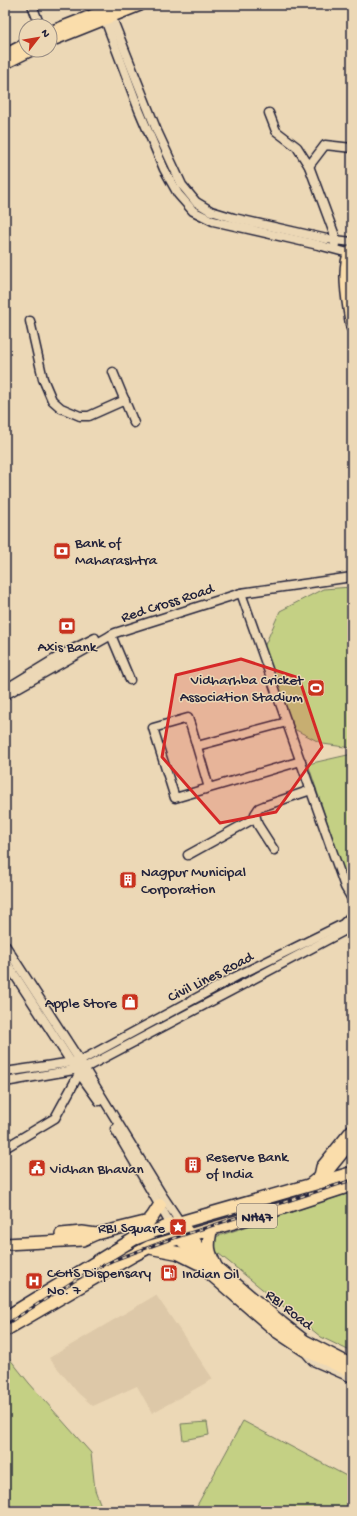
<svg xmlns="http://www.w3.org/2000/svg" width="357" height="1516" viewBox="0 0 357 1516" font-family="'Gochi Hand',sans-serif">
  <rect width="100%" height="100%" fill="#ecd8b6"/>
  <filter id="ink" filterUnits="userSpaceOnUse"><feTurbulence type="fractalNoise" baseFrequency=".025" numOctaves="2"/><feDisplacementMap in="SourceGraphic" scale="8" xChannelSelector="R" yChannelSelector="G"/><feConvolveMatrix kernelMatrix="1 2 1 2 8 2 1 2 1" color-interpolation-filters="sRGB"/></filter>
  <g filter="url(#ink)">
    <polygon fill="#ddc8a8" points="156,1295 213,1379 152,1413 137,1386 93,1406 78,1393 49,1358"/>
    <g fill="#c4d084" stroke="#737960">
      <polygon points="352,587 352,748 323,744 294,729 264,647 280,611 323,589"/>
      <polygon points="352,754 352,888 348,885 308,764"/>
      <polygon points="352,1192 352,1352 321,1337 213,1249 215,1237"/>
      <polygon points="5,1353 29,1383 91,1453 95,1490 103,1511 5,1511"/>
      <polygon points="243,1421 352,1479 352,1511 194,1511"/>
      <polygon points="207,1422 209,1435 183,1440 181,1424"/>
    </g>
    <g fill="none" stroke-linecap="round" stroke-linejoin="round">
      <defs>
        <g id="minor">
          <polyline points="32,5 40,26"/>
          <polyline points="110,13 157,131 182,185 196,202 211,211 234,218 327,239 352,242"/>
          <polyline points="103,14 139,110 164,169 178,194 193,211 213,221 318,245 352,254"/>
          <polyline points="269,113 276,131 297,147 309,166 335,236 335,244"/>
          <polyline points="309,166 325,145 352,148"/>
          <polyline points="30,321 43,379 52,400 61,408 80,416 89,416 125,400"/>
          <polyline points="113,372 134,423"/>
          <polyline points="241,593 345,887 352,899"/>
          <polyline points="111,635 130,680"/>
          <polyline points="9,687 63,654 95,638"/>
          <polyline points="5,695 115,633 241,593 352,577"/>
          <polyline points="197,746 287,722"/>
          <polyline points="209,788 192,730 188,718 153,728 175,798 301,761"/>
          <polyline points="274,850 258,825 255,814 259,808 264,806 311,790"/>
          <polyline points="188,855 255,818"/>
          <polyline points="5,945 80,1061 164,1198 180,1222"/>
          <polyline points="5,960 71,1062 99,1101"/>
          <polyline points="5,1072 80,1061 237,976 343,924 352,915"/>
          <polyline points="5,1082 85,1068 346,930 352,923"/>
          <polyline points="115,1129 171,1225"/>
          <polyline points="5,1148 55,1118 79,1074"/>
          <polyline points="306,1353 313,1361 352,1378"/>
        </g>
        <g id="major">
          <polyline points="50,32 119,5"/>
          <polyline points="50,41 140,5"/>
          <polyline points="5,55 26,44"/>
          <polyline points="5,63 31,50"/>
          <path d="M352,250C340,263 349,309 352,327"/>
          <polyline points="320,1176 322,1167 352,1130"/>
          <polyline points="180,1222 206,1256 216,1267 282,1323 305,1341 346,1362"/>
          <polyline points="171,1225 181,1240 210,1274 277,1332 304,1350 352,1372"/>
          <polyline points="61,1234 82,1232 96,1234"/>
          <polyline points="5,1244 83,1240 96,1234 149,1221"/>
        </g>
        <g id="highway">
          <polyline points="311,1184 326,1172 352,1140"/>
          <path d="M211,1229C207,1247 208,1251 216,1267"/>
          <polyline points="135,1238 153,1216 160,1205"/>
          <polyline points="152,1248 178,1253 198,1263"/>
          <polyline points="5,1318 134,1239 171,1225 352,1173"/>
          <polyline points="5,1330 132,1256 149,1247 263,1214 352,1185"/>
        </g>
      </defs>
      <use href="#minor" stroke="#22223b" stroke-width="11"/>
      <use href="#major" stroke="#22223b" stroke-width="14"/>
      <use href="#highway" stroke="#22223b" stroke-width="15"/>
      <use href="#minor" stroke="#ecd8b6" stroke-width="8"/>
      <use href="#major" stroke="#faddab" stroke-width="11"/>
      <use href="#highway" stroke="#faddab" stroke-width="12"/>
      <defs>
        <polyline id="rail" points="5,1325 85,1274 114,1260 171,1239 352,1180"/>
      </defs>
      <use href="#rail" stroke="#22223b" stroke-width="3"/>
      <use href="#rail" stroke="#ecd8b6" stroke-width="1.5" stroke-dasharray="4.5" stroke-linecap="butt"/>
    </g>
  </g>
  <path fill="#d62828" fill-opacity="0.2" stroke="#d62828" stroke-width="3" stroke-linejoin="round" d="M241,659L299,678L322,747L276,812L220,823L162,757L176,675Z"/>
  <defs>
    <symbol id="bank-square" viewBox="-11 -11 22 22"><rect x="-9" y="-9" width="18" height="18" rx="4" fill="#c8321e" stroke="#ecd8b6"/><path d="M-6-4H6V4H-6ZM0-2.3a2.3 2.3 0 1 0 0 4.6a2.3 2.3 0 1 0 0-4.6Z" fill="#fff"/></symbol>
    <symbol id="stadium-square" viewBox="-11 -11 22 22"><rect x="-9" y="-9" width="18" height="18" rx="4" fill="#c8321e" stroke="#ecd8b6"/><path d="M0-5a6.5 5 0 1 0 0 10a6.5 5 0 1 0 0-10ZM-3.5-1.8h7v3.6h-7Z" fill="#fff"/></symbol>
    <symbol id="building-square" viewBox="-11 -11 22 22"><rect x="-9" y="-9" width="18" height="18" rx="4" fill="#c8321e" stroke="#ecd8b6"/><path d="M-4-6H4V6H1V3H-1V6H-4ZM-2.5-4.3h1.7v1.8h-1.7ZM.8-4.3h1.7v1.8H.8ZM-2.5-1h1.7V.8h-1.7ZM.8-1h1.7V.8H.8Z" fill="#fff"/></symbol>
    <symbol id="shop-square" viewBox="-11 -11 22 22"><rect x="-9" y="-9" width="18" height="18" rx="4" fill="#c8321e" stroke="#ecd8b6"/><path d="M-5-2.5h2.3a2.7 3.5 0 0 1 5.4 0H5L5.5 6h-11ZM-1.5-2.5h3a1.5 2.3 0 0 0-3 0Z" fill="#fff"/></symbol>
    <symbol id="civic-square" viewBox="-11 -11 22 22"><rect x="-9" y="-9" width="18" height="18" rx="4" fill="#c8321e" stroke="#ecd8b6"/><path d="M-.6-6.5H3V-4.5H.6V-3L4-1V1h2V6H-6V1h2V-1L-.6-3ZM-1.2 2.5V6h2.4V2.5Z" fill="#fff"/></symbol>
    <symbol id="sight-square" viewBox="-11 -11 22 22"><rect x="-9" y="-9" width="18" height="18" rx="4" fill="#c8321e" stroke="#ecd8b6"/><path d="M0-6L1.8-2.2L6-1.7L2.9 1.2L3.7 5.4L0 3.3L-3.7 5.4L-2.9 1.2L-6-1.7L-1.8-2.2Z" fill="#fff"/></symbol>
    <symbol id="fuel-square" viewBox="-11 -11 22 22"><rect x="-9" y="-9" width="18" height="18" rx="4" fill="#c8321e" stroke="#ecd8b6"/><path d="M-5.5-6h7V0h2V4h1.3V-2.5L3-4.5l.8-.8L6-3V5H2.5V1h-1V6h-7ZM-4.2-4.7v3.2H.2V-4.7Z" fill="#fff"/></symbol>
    <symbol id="hospital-square" viewBox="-11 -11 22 22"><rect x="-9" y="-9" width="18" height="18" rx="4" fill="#c8321e" stroke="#ecd8b6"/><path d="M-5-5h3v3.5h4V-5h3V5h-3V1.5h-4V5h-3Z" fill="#fff"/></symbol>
  </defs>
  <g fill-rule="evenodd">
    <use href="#bank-square" x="52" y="541" width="20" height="20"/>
    <use href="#bank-square" x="57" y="616" width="20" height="20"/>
    <use href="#stadium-square" x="306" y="678" width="20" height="20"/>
    <use href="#building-square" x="118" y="870" width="20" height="20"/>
    <use href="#shop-square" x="120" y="992" width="20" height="20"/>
    <use href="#building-square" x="183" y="1155" width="20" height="20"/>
    <use href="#civic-square" x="27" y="1158" width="20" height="20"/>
    <use href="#sight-square" x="168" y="1217" width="20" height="20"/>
    <use href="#fuel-square" x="159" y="1263" width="20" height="20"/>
    <use href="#hospital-square" x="24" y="1271" width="20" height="20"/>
  </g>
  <g text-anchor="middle" stroke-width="3" stroke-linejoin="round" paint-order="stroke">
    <rect fill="#ecd8b6" stroke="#5f5960" stroke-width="1" x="237" y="1204" width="40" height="24" rx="3"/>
    <g font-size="14" font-weight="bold" fill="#22223b">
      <text x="257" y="1221">NH47</text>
    </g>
    <g font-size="15" fill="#22223b" stroke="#ecd8b6" text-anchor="start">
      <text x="75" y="547">Bank of<tspan x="75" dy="17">Maharashtra</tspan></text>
      <text x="67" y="651" text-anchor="middle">Axis Bank</text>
      <text x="303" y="684" text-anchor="end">Vidharhba Cricket<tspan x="303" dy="17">Association Stadium</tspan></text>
      <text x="141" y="876">Nagpur Municipal<tspan x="141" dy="17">Corporation</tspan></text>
      <text x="117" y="1007" text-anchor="end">Apple Store</text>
      <text x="206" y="1161">Reserve Bank<tspan x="206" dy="17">of India</tspan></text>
      <text x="50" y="1173">Vidhan Bhavan</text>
      <text x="165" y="1232" text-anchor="end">RBI Square</text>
      <text x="47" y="1277">CGHS Dispensary<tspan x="47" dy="17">No. 7</tspan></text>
      <text x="182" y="1278">Indian Oil</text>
    </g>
    <g font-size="15" fill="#22223b" stroke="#ecd8b6">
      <text transform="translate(167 602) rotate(-18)" y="5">Red Cross Road</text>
      <text transform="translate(210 976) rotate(-27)" y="5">Civil Lines Road</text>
      <text transform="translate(290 1309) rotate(38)" y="5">RBI Road</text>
    </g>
  </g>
  <rect width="357" height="1516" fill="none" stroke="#ecd8b6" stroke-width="20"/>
  <rect x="10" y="10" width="337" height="1496" fill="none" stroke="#22223b" stroke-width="1.5" filter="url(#ink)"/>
  <g transform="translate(38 38) rotate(59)"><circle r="19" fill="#ecd8b6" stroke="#9b8f85"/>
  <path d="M0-3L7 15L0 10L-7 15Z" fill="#c8321e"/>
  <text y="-6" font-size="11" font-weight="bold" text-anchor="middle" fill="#22223b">N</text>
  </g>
</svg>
